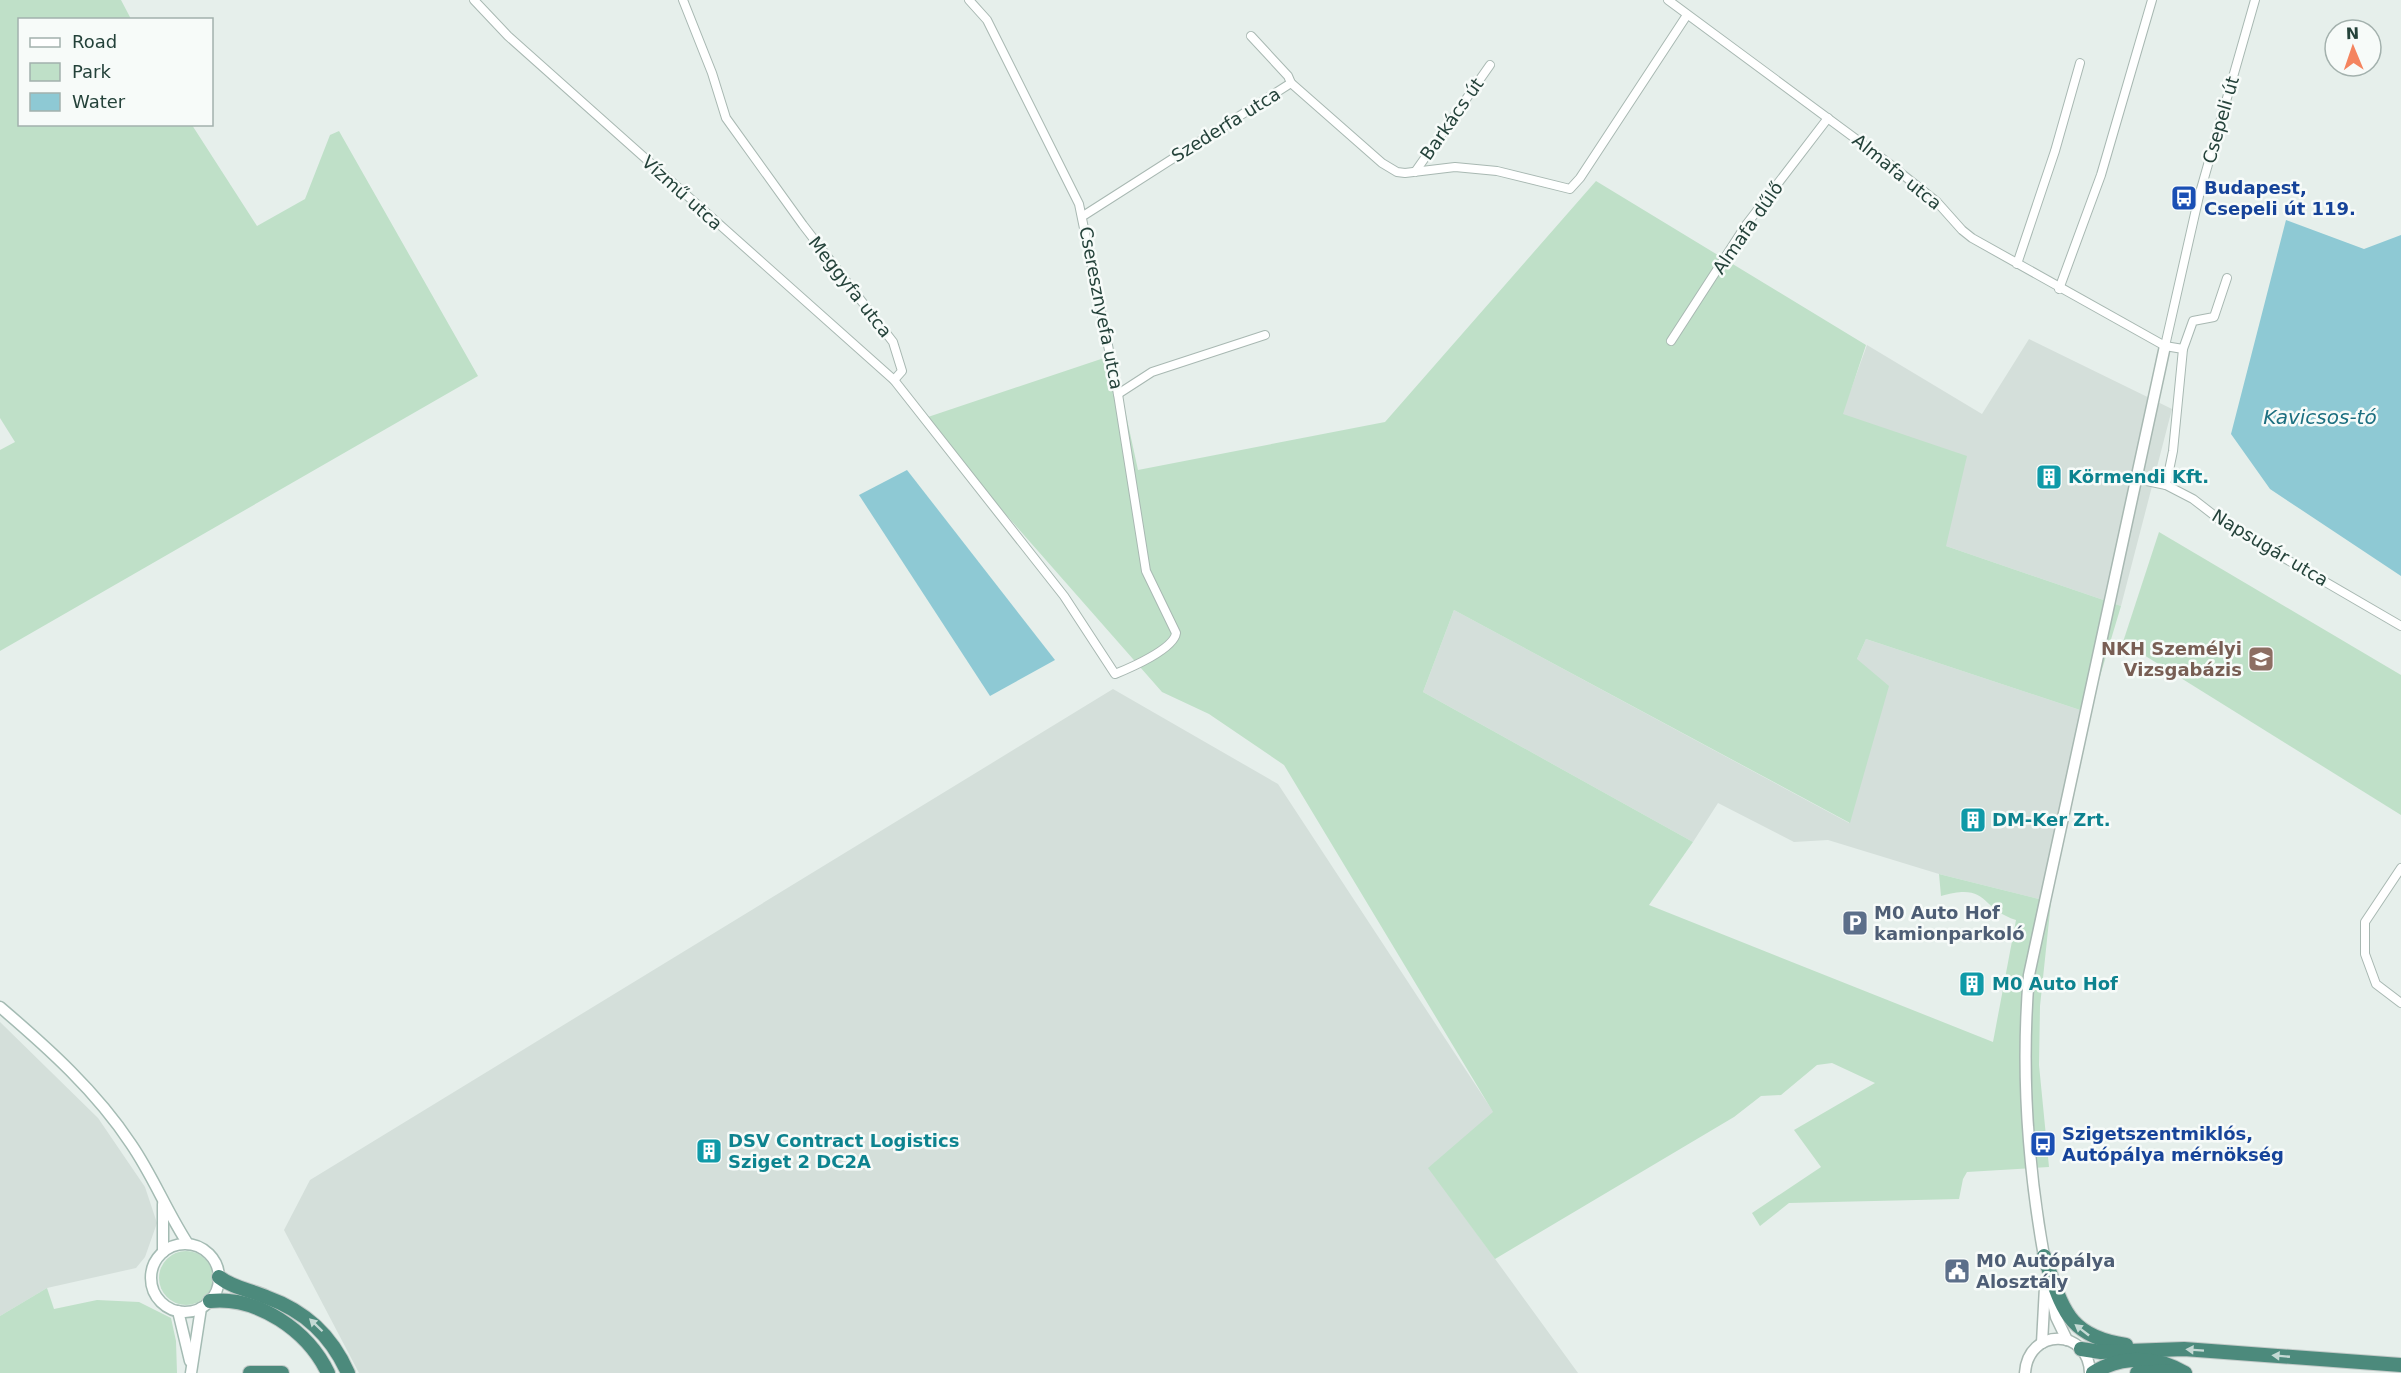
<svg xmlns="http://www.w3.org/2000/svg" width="2401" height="1373" viewBox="0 0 2401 1373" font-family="'DejaVu Sans',sans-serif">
  <rect width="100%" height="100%" fill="#e6efeb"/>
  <g fill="#d4dfda">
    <polygon points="2029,339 2172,409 2121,606 1946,546 1842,414 1867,345 1982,414"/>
    <polygon points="1454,610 1849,823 1857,659 1866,639 2089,713 2051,902 1939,874 1828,840 1794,842 1718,803 1693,842 1423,692"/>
    <polygon points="1113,689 1278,784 1494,1113 1429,1168 1578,1373 359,1373 284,1230 310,1180"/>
    <polygon points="0,1022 98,1118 145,1187 157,1223 145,1257 136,1268 47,1288 0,1316"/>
  </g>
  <g fill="#bfe0c8">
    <polygon points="0,0 121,0 131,19 20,20 20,124 192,125 257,226 305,199 330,135 339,131 478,376 0,651 0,450 15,442 0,418"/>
    <path d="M1596,181L1866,345L1843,414L1967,456L1946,546L2121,606L2089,713L1866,639L1857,659L1889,686L1850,823L1454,610L1423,692L1693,842L1649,905L1993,1042L2016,920C1979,908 1989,882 1941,896L1939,874L2051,902L2040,1006L2039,1065L2049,1167L1967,1172L1963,1179L1959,1199L1789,1203L1760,1226L1752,1213L1821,1167L1794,1130L1875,1083L1832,1063L1817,1065L1781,1095L1761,1096L1734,1117L1495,1259L1428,1168L1493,1112L1284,765L1209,714L1162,692L922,419L1113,355L1138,470L1385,422Z"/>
    <polygon points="2159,532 2401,675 2401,815 2123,642"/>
    <circle cx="186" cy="1278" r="27"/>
    <polygon points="47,1288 54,1309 97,1300 139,1302 171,1318 176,1341 177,1373 0,1373 0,1316"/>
  </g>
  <g fill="#8ec9d4">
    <polygon points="2286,220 2364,249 2401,235 2401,576 2270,489 2231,434"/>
    <polygon points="907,470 1055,660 990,696 859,495"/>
  </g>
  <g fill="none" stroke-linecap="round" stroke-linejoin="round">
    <defs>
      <g id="minor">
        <path d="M474,0L508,36L894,380L1064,596L1115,674C1130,668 1174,649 1176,633L1146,571L1118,394L1079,204L987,20L969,0"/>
        <polyline points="683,0 712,73 726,118 803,225 893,342 902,371 894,380"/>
        <polyline points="1668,0 1887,162 1937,202 1962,230 1972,238 2165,346 2183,349 2173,451 2166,485"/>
        <polyline points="1251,36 1288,76 1291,83"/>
        <polyline points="1415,172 1490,65"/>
        <polyline points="1083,216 1291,83 1382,163 1397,172 1405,173 1455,167 1497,171 1570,189 1580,178 1687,15"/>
        <polyline points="2017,264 2055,151 2080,63"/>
        <polyline points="2059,289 2101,175 2152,0"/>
        <polyline points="1671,341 1746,225 1828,118"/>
        <polyline points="2165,346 2199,196 2255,0"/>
        <polyline points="2183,349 2193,321 2214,317 2227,278"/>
        <polyline points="1118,394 1152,372 1265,335"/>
        <polyline points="2137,479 2166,485 2193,499 2224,523 2401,626"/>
        <polyline points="2401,868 2365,922 2365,954 2376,984 2401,1003"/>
      </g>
      <g id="tertiary">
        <path d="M2045,1262C2028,1169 2021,1069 2029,975L2165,346"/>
        <polyline points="2049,1284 2056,1317 2067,1340"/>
        <polyline points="2042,1343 2045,1287"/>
        <path d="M2025,1373C2028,1327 2089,1328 2090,1373"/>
      </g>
      <g id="secondary">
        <path d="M0,1007C48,1048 96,1091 131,1144C153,1176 167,1212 188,1244"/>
        <polyline points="163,1204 163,1252"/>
        <circle cx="185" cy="1278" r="34"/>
        <polyline points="178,1311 190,1361"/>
        <polyline points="191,1373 201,1308"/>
      </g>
      <g id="trunk">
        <path d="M2044,1256C2063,1308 2066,1336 2126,1345"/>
        <path d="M219,1277C233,1288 250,1290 266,1297C305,1311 331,1335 348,1373"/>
        <path d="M210,1301C258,1296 308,1331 328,1373"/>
        <polyline points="2081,1349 2101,1352 2184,1349 2401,1365"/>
        <polyline points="250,1373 282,1373"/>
        <path d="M2093,1373C2122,1355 2157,1356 2185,1373"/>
        <polyline points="2137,1373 2171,1371"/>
      </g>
    </defs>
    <use href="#minor" stroke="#a8b8b2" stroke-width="10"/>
    <use href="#tertiary" stroke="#a8b8b2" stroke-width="13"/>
    <use href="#secondary" stroke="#a4bbb3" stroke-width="13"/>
    <use href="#trunk" stroke="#c2cac8" stroke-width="16"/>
    <use href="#minor" stroke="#fff" stroke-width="8"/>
    <use href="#tertiary" stroke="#fff" stroke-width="10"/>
    <use href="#secondary" stroke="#fff" stroke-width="10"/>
    <use href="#trunk" stroke="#4c8a7c" stroke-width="14"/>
  </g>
  <defs><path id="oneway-solid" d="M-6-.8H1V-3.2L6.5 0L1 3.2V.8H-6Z" transform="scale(1.5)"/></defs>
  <g fill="#c4d9d4">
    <use href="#oneway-solid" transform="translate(316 1325) rotate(-136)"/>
    <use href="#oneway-solid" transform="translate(2082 1330) rotate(-142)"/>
    <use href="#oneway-solid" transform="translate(2195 1350) rotate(-176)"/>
    <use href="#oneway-solid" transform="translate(2281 1356) rotate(-175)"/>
  </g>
  <defs>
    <symbol id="bus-square" viewBox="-11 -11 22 22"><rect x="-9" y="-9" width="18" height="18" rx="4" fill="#1a4fb4" stroke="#f7fbf9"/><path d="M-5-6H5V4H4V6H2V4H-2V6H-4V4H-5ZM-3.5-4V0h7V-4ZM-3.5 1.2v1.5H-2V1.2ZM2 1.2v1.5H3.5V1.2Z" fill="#fff"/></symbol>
    <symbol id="building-square" viewBox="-11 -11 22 22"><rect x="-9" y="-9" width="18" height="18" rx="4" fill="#0f9aa8" stroke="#f7fbf9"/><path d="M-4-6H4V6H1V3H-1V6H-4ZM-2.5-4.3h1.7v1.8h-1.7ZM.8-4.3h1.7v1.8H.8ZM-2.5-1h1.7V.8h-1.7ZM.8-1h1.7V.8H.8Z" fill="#fff"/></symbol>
    <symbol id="school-square" viewBox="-11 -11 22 22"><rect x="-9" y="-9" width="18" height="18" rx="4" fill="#8d6e63" stroke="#f7fbf9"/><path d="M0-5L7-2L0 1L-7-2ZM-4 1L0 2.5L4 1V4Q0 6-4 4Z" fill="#fff"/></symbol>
    <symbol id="parking-square" viewBox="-11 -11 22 22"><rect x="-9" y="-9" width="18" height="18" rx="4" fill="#5c6f8a" stroke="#f7fbf9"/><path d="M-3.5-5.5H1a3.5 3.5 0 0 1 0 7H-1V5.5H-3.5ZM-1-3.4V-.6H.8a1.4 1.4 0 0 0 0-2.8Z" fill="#fff"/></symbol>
    <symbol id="civic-square" viewBox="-11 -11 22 22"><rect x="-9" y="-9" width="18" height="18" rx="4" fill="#5c6f8a" stroke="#f7fbf9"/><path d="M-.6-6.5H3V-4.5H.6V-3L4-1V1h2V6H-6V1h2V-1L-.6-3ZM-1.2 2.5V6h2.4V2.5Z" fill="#fff"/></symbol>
  </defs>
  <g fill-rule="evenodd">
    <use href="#bus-square" x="2169" y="183" width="30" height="30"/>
    <use href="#building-square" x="2034" y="462" width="30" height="30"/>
    <use href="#school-square" x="2246" y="644" width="30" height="30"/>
    <use href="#building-square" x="1958" y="805" width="30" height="30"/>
    <use href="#parking-square" x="1840" y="908" width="30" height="30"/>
    <use href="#building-square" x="1957" y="969" width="30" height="30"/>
    <use href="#bus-square" x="2028" y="1129" width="30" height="30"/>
    <use href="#building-square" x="694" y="1136" width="30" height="30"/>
    <use href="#civic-square" x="1942" y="1256" width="30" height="30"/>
  </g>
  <g text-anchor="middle" stroke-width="5" stroke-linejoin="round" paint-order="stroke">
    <g font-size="18" fill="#24423a" stroke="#f7fbf9">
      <text transform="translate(1452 119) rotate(-55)" y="6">Barkács út</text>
      <text transform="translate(2221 120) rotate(-74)" y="6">Csepeli út</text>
      <text transform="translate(1226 125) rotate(-32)" y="6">Szederfa utca</text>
      <text transform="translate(1897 172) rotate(39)" y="6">Almafa utca</text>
      <text transform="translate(682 193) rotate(42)" y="6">Vízmű utca</text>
      <text transform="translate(1748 228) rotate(-55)" y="6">Almafa dűlő</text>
      <text transform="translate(850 287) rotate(52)" y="6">Meggyfa utca</text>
      <text transform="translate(1101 308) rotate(79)" y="6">Cseresznyefa utca</text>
      <text transform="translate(2270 548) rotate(31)" y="6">Napsugár utca</text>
    </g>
    <g font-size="18" font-weight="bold" fill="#164399" stroke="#f7fbf9" text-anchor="start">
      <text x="2204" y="194">Budapest,<tspan x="2204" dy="21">Csepeli út 119.</tspan></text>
      <text x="2062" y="1140">Szigetszentmiklós,<tspan x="2062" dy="21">Autópálya mérnökség</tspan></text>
    </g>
    <g font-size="18" font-weight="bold" fill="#0d838f" stroke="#f7fbf9" text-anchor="start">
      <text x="2068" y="483">Körmendi Kft.</text>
      <text x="1992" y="826">DM-Ker Zrt.</text>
      <text x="1992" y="990">M0 Auto Hof</text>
      <text x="728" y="1147">DSV Contract Logistics<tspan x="728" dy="21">Sziget 2 DC2A</tspan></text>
    </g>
    <g font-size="18" font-weight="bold" fill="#785e54" stroke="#f7fbf9" text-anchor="end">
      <text x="2242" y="655">NKH Személyi<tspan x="2242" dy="21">Vizsgabázis</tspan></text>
    </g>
    <g font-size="18" font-weight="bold" fill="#4e5e75" stroke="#f7fbf9" text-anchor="start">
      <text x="1874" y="919">M0 Auto Hof<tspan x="1874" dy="21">kamionparkoló</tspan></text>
      <text x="1976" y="1267">M0 Autópálya<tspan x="1976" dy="21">Alosztály</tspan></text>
    </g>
    <g font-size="20" font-style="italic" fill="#1c6f80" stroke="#f7fbf9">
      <text x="2320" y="424">Kavicsos-tó</text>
    </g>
  </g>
  <rect x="18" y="18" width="195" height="108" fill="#f7fbf9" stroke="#a3b1ad" stroke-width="1.5"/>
  <rect x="30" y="38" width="30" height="9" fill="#ffffff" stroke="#a3b1ad" stroke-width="1.5"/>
  <text x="72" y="48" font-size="18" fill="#24423a">Road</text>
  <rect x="30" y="63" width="30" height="18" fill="#bfe0c8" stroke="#a3b1ad" stroke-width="1.5"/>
  <text x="72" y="78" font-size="18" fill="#24423a">Park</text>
  <rect x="30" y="93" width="30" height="18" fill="#8ec9d4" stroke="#a3b1ad" stroke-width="1.5"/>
  <text x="72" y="108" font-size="18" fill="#24423a">Water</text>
  <g transform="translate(2353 48) rotate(358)"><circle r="28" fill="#f7fbf9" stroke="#a3b1ad" stroke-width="1.5"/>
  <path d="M0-4.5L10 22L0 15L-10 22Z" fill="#f4845f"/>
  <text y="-9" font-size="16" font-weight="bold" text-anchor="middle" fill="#24423a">N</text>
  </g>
</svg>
